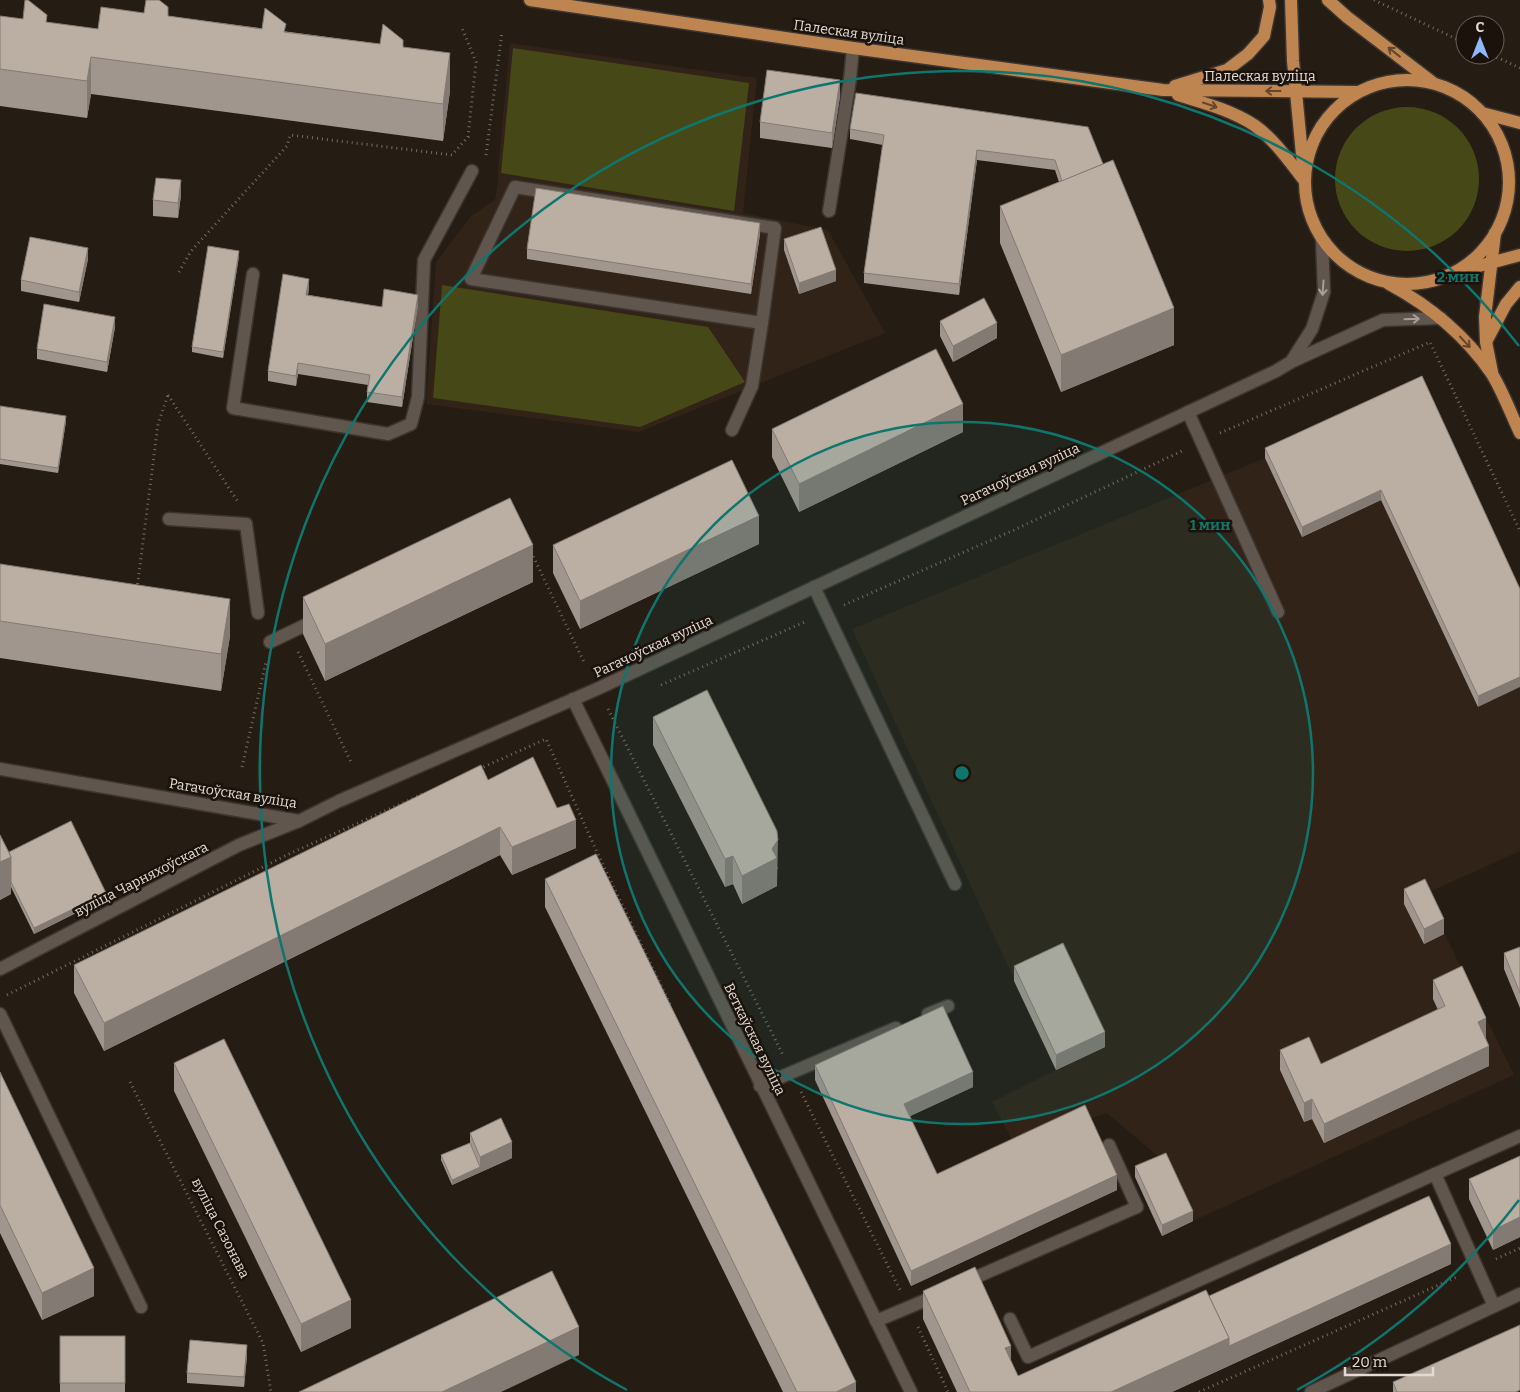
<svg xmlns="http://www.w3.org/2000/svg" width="1520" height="1392" viewBox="0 0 1520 1392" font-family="Bitter,serif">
  <rect width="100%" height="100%" fill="#251c14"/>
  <g fill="#312317">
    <polygon points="510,43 757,78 743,213 828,230 885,333 639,432 426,404 436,262 471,216 495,200 498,181 498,170"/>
    <polygon points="1422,386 1520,599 1520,851 1425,894 1514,1075 1193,1221 1166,1163 1107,1113 1015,1145 992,1102 1056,1070 852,629 1265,458"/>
  </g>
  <g fill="#464818">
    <polygon points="513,48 749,83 734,211 501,173"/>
    <circle cx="1407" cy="179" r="72"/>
    <polygon points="442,285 708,327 745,382 640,427 433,398"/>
  </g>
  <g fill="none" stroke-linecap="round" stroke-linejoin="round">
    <defs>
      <g id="minor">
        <polygon points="515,187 775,228 762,323 471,279"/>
        <polyline points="829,211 850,79 853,48"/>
        <polyline points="253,274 233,408 388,434 411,424 418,397 424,260 472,171"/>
        <polyline points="1291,362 1312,329 1324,292 1322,240"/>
        <polyline points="1188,412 1278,612"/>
        <polyline points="732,430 752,386 762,323"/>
        <polyline points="169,519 246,524 258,613"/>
        <polyline points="814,587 955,884"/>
        <polyline points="270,642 318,619"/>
        <polyline points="573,699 911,1392"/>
        <polyline points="0,769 299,821 339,801 597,689 1276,371 1291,362 1383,320 1441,318"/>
        <polyline points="0,969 239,845 299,821"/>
        <polyline points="0,1014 141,1307"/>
        <polyline points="928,1014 948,1006"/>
        <polyline points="760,1086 896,1028"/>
        <polyline points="965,1282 1137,1207 1109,1145"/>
        <polyline points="1494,1306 1435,1174 1520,1136"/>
        <polyline points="1010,1319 1028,1357 1435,1174"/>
        <polyline points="876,1321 938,1295"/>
        <polyline points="1311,1392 1520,1294"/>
      </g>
      <g id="major">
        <polyline points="530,0 853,48 1163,90 1357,92"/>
        <polyline points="1291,0 1293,61 1303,165"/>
        <polyline points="1328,0 1347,17 1432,82"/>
        <circle cx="1407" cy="182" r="102"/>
        <polyline points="1175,86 1227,70 1248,54 1264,36 1270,7 1269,0"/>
        <path d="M1178,95C1204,103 1231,110 1254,125C1274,139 1289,161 1304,180"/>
        <polyline points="1482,113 1520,123"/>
        <polyline points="1460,271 1520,255"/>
        <path d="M1389,284C1430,306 1465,335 1492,374C1503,392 1511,414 1520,433"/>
        <polyline points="1487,340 1506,304 1520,287"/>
        <polyline points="1492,372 1486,342 1485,317 1495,233"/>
      </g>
    </defs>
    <use href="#minor" stroke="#3c3530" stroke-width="15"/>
    <use href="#major" stroke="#3c3530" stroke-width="15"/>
    <g stroke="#746d66" stroke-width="3" stroke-dasharray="1 4" stroke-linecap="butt">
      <polyline points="1374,0 1465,43"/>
      <polyline points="1492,55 1520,68"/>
      <polyline points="486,155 502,32"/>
      <polyline points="179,272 191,251 287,146 290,135 452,155 468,137 476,62 462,28"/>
      <polyline points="168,395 238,502"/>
      <polyline points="1220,433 1430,342 1520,531"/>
      <polyline points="531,552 584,662"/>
      <polyline points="137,589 158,424 168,395"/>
      <polyline points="844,605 1014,530 1182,451"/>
      <polyline points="298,652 351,762"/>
      <polyline points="661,685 807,621"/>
      <polyline points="608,709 783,1055"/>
      <polyline points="242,767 266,662"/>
      <polyline points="479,769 546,739 601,861 671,1006"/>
      <polyline points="7,995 291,853 423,794"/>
      <polyline points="130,1082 263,1343 271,1392"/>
      <polyline points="801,1092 900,1290"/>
      <polyline points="1496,1259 1520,1248"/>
      <polyline points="918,1327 948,1392"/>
      <polyline points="1199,1392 1459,1276"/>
    </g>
    <use href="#minor" stroke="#61564d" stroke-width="12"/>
    <use href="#major" stroke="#bf8551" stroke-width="12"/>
  </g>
  <g fill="#a1968d">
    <polygon points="0,16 98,29 168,16 403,47 450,91 443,141 91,94 87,118 0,106"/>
    <polygon points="840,96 832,148 760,138 760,122"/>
    <polygon points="1088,127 1174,345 1061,392 1000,243 1000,206 1059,182 1055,170 977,160 959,295 864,283 864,273 883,145 850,139 850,129"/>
    <polygon points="181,195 178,218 153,216 153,200"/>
    <polygon points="760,234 751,294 527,259 527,249"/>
    <polygon points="784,239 836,281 799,294 784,250"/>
    <polygon points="239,256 223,358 192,352 192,347"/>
    <polygon points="88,259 79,302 21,291 21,280"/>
    <polygon points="309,289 308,295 382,307 418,305 402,407 367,402 367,392 368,385 298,374 296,386 268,381 268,371"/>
    <polygon points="940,321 997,338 953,362 940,336"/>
    <polygon points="115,327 107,372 37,359 37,349"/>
    <polygon points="1422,376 1520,589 1478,707 1381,500 1302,537 1265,458 1265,448"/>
    <polygon points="0,406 66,421 58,473 0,464"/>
    <polygon points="772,429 963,432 799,512 772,457"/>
    <polygon points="759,544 580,629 553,573 553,545"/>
    <polygon points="0,564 230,636 221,691 0,658"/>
    <polygon points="533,582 325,681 303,634 303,597"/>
    <polygon points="653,717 778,868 777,869 777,886 742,904 733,884 725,887 653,745"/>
    <polygon points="488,780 576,848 512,875 500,855 104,1051 74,993 74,965"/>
    <polygon points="0,835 9,852 106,898 34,934 11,887 11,894 0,900"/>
    <polygon points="545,879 856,1392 783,1392 545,907"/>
    <polygon points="1404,889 1444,934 1424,944 1404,904"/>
    <polygon points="1520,947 1520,1008 1504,969 1504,953"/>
    <polygon points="1014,966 1105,1047 1056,1070 1014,981"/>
    <polygon points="1433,980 1486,1038 1489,1066 1324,1143 1312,1119 1304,1122 1280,1070 1280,1050 1321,1064 1438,1010 1433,999"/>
    <polygon points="174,1063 351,1328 301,1352 174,1091"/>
    <polygon points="815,1065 973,1087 910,1116 937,1174 1117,1190 911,1286 815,1080"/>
    <polygon points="0,1072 94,1296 42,1320 0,1233"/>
    <polygon points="470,1133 512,1158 452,1185 441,1160 441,1155 470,1143"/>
    <polygon points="1520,1156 1520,1237 1493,1250 1469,1199 1469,1179"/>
    <polygon points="1135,1166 1193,1221 1162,1236 1135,1177"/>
    <polygon points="1451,1264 1172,1392 957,1392 923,1319 923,1291 1011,1361 1018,1376 1209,1296"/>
    <rect x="60" y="1336" width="65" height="56"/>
    <polygon points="247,1355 244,1387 187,1383 187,1373"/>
    <polygon points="1393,1382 1520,1392 1393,1392"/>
  </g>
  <g fill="#837a73">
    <polygon points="450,53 450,91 443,141 443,104"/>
    <polygon points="91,57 91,94 87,118 87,81"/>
    <polygon points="840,80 840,96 832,148 832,133"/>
    <polygon points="977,150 977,160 959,295 959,284"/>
    <polygon points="181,180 181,195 178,218 178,203"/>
    <polygon points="760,223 760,234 751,294 751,284"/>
    <polygon points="88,248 88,259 79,302 79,292"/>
    <polygon points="239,251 239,256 223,358 223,352"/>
    <polygon points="836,270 836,281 799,294 799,283"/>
    <polygon points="309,279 309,289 306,305 306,295"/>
    <polygon points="418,295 418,305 402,407 402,397"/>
    <polygon points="1174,308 1174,345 1061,392 1061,355"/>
    <polygon points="115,317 115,327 107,372 107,362"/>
    <polygon points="997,323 997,338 953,362 953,346"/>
    <polygon points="298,363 298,374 296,386 296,376"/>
    <polygon points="963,404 963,432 799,512 799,484"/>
    <polygon points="66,416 66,421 58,473 58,468"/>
    <polygon points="1381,490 1381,500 1302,537 1302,527"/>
    <polygon points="759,516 759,544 580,629 580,601"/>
    <polygon points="533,545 533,582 325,681 325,644"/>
    <polygon points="230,599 230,636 221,691 221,654"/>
    <polygon points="1520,677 1520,687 1478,707 1478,696"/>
    <polygon points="576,820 576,848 512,875 512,847"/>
    <polygon points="500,827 500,855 104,1051 104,1023"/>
    <polygon points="778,840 777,886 742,904 742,876 772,849"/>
    <polygon points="733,856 733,884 725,887 725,859"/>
    <polygon points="11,857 11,894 0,900 0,862"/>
    <polygon points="106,893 106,898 34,934 34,928"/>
    <polygon points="1444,919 1444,934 1424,944 1424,929"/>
    <polygon points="1486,1018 1486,1038 1478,1042 1478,1022"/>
    <polygon points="1105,1032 1105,1047 1056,1070 1056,1055"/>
    <polygon points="1489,1046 1489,1066 1324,1143 1324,1124"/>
    <polygon points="973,1072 973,1087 904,1119 904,1104"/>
    <polygon points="1312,1099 1312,1119 1304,1122 1304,1103"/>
    <polygon points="512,1142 512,1158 452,1185 452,1180 480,1167 480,1157"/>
    <polygon points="1117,1175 1117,1190 911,1286 911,1271"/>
    <polygon points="1193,1211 1193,1221 1162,1236 1162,1225"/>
    <polygon points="1520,1217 1520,1237 1493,1250 1493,1230"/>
    <polygon points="1451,1244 1451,1264 1172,1392 1111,1392 1229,1338"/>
    <polygon points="94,1268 94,1296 42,1320 42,1293"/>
    <polygon points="351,1300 351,1328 301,1352 301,1324"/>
    <polygon points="579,1327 579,1355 501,1392 442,1392"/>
    <polygon points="247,1345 247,1355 244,1387 244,1377"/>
    <polygon points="1011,1346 1011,1374 1005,1348"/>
    <polygon points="856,1382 856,1392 836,1392"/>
  </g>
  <g fill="#bbafa4" stroke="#837a73">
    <polygon points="25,0 28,0 47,15 46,22 98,29 101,7 144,13 146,0 159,0 168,7 168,16 262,29 265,8 286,24 284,32 380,44 383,24 403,40 403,47 450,53 443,104 91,57 87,81 0,69 0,16 23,19"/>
    <polygon points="767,70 840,80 832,133 760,122"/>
    <polygon points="856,93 1088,127 1103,164 1062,181 1055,160 977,150 959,284 864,273 884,135 850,129"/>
    <polygon points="1113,160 1174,308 1061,355 1000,206"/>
    <polygon points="156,178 181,180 178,203 153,200"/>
    <polygon points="536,188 760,223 751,284 527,249"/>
    <polygon points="821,227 836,270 799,283 784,239"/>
    <polygon points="30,237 88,248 79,292 21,280"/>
    <polygon points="208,246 239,251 223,352 192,347"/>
    <polygon points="283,274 309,279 306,295 382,307 384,289 418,295 402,397 367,392 370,375 298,363 296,376 268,371"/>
    <polygon points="984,298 997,323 953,346 940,321"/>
    <polygon points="44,304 115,317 107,362 37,349"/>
    <polygon points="936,349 963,404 799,484 772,429"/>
    <polygon points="1422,376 1520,589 1520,677 1478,696 1381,490 1302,527 1265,448"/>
    <polygon points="0,406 66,416 58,468 0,459"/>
    <polygon points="732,460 759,516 580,601 553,545"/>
    <polygon points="510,498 533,545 325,644 303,597"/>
    <polygon points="0,564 230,599 221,654 0,621"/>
    <polygon points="707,690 777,831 778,840 772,849 777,858 742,876 733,856 725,859 653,717"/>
    <polygon points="533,757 557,808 569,804 576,820 512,847 500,827 104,1023 74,965 481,765 488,780"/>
    <polygon points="71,821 106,893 34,928 11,882 11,857 9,852"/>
    <polygon points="0,835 11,857 0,862"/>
    <polygon points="596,854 856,1382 836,1392 797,1392 545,879"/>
    <polygon points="1425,879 1444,919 1424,929 1404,889"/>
    <polygon points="1063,943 1105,1032 1056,1055 1014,966"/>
    <polygon points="1520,947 1520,993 1504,953"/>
    <polygon points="1462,966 1486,1018 1478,1022 1489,1046 1324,1124 1312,1099 1304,1103 1280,1050 1309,1037 1321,1064 1445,1006 1433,980"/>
    <polygon points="943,1006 973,1072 904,1104 937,1174 1085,1105 1117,1175 911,1271 815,1065"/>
    <polygon points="224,1039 351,1300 301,1324 174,1063"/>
    <polygon points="0,1072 94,1268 42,1293 0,1205"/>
    <polygon points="501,1118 512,1142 480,1157 470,1133"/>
    <polygon points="470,1143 480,1167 452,1180 441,1155"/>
    <polygon points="1166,1153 1193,1211 1162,1225 1135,1166"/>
    <polygon points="1520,1156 1520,1217 1493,1230 1469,1179"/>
    <polygon points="1429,1196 1451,1244 1229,1346 1229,1338 1209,1296"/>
    <polygon points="975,1267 1011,1346 1005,1348 1018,1376 1206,1290 1229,1338 1111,1392 970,1392 923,1291"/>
    <polygon points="552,1271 579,1327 442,1392 299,1392"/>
    <polygon points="1520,1325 1520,1390 1516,1392 1397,1392 1393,1382"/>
    <rect x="60" y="1336" width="65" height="47"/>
    <polygon points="190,1340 247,1345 244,1377 187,1373"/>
  </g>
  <defs><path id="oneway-shaft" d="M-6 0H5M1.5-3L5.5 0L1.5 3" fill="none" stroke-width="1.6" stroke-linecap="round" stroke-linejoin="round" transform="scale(1.25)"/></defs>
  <g stroke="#65462a">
    <use href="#oneway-shaft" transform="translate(1394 52) rotate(-142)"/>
    <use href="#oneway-shaft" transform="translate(1273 91) rotate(-180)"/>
    <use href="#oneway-shaft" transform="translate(1210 105) rotate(19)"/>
    <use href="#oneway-shaft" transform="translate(1465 342) rotate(47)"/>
  </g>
  <g stroke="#a79f98">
    <use href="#oneway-shaft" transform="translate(1323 288) rotate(94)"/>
    <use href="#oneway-shaft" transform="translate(1412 319) rotate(-2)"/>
  </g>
  <circle cx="962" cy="773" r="351" fill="#0f766e" fill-opacity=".12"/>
  <g fill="none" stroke="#0f766e" stroke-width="2.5">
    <circle cx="962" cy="773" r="351"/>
    <path d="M1519 1200A702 702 0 0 1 1297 1390M627 1390A702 702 0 1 1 1519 346"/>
  </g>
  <g text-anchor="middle" stroke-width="5" stroke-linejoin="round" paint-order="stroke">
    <g font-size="14" fill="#e1dbd5" stroke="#1b130b">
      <text transform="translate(849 32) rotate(8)" y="5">Палеская вуліца</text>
      <text x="1260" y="81">Палеская вуліца</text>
      <text transform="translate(1020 474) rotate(-25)" y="5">Рагачоўская вуліца</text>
      <text transform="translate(653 646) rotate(-25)" y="5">Рагачоўская вуліца</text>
      <text transform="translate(233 793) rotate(9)" y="5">Рагачоўская вуліца</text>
      <text transform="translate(141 879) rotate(-27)" y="5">вуліца Чарняхоўскага</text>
      <text transform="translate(755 1039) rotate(64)" y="5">Веткаўская вуліца</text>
      <text transform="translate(221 1228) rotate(63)" y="5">вуліца Сазонава</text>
    </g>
  </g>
  <circle cx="962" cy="773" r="8" fill="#0f766e" stroke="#1b130b" stroke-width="2.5"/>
  <g font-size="15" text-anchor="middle" font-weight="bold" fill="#0f766e" stroke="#1b130b" stroke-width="5" stroke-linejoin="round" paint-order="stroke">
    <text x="1458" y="282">2 мин</text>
    <text x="1210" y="530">1 мин</text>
  </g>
  <g transform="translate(1480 40)"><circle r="24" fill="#1b130b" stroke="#6a635c"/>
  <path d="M0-4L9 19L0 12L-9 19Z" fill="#90b8fd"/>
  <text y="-8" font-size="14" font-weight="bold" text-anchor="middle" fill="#e1dbd5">С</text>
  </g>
  <path d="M1345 1367v8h88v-8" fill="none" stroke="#e1dbd5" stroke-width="2.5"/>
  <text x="1352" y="1367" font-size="15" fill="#e1dbd5" stroke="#1b130b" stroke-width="4" paint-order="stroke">20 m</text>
</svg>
